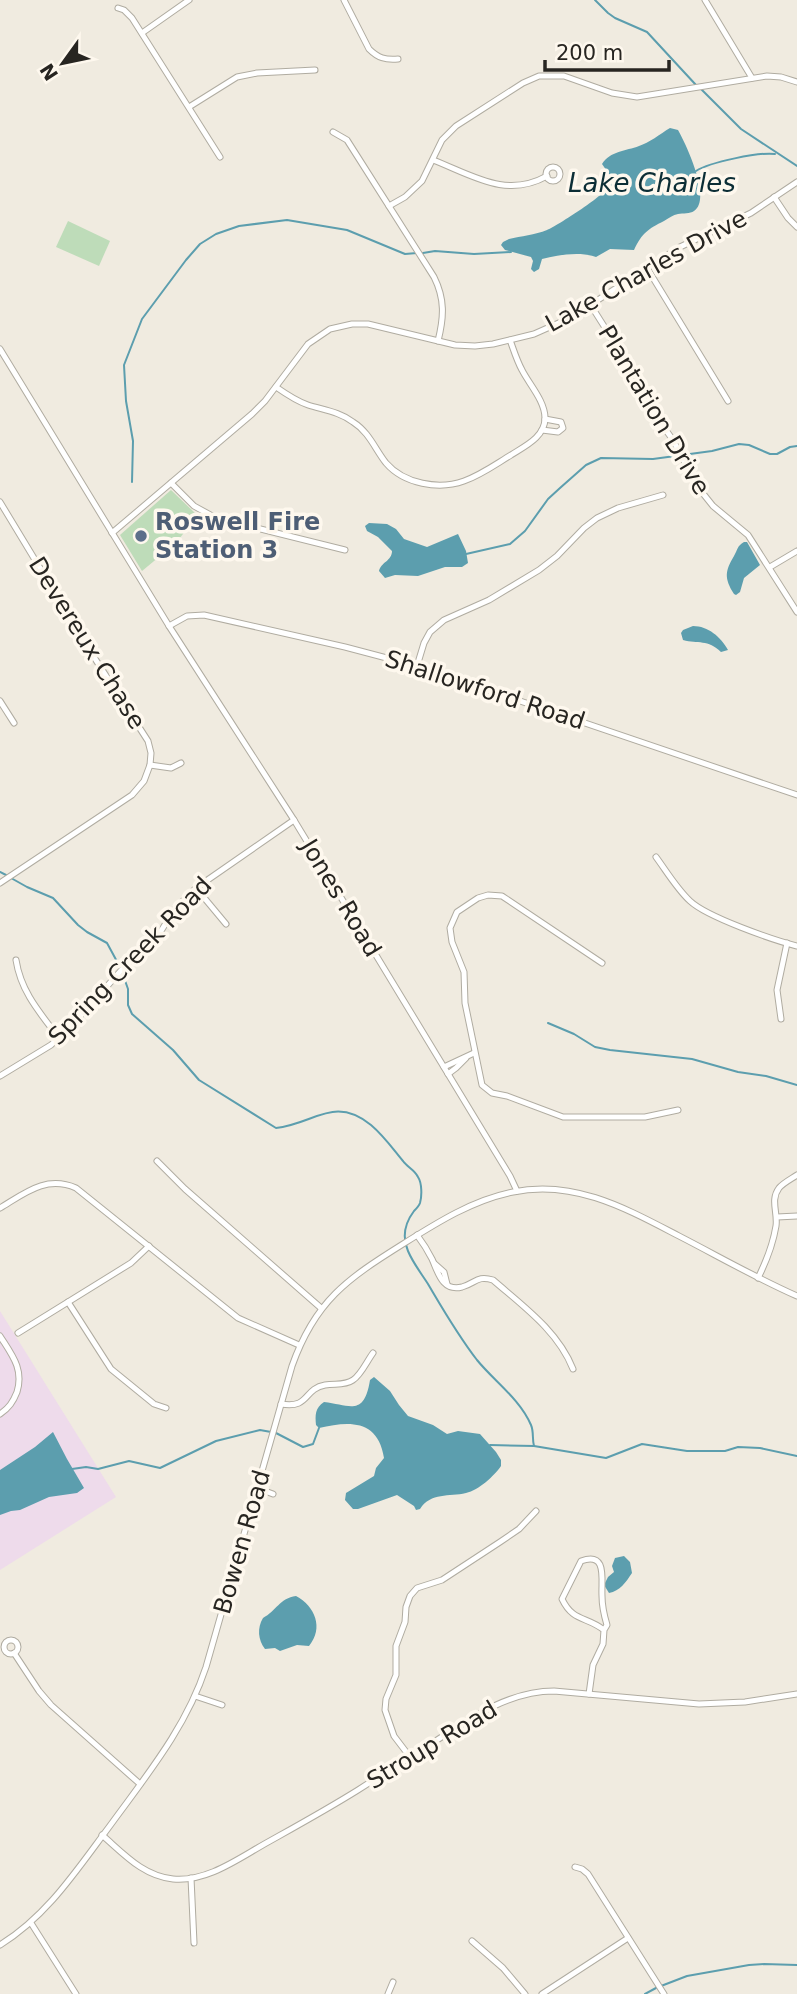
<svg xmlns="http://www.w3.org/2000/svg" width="797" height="1994" viewBox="0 0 797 1994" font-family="'DejaVu Sans',sans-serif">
  <rect width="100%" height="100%" fill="#f0ebe0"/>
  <polygon fill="#eedbeb" points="0,1311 116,1497 0,1570"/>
  <g fill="#bedcb9">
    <polygon points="68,221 110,241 99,266 56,247"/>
    <polygon points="171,490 197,515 177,542 142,571 120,535"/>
  </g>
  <g fill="#5c9eae">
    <path d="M670,128L678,130C686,144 712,199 694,211C690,214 683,213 678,214C673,215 669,218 664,221C648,229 642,233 634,250L610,249L596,257C579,251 559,255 542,259L539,269L534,272L531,269L533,261L531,257L505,250L501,245L503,242L509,239C521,236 535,235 547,230C557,226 608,193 611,184C613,178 606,170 602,164C610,151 626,151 639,146C649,143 660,134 670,128Z"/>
    <path d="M369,523L387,524L396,529L404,539L427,547L458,534L466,551L468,563L462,567H445L418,576L395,575L385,578L379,571C381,562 392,561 392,551L378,537L367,531L365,526Z"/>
    <path d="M744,542H747L760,565L744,578L740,592L736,595L734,594C724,578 725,571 734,556C738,549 737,546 744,542Z"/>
    <path d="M693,626C708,626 721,637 728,650L721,652C708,639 698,644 683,640L681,633L683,630Z"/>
    <path d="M374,1377L390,1391L399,1405L408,1416L433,1425L447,1434L458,1431L480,1434L496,1452L501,1460V1466C494,1476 479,1490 466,1493C449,1497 431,1492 420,1509L416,1510L414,1506L397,1495L358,1509H353L345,1500L346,1493L374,1476L376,1468L384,1458C378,1419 349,1421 319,1428L316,1425C315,1415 315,1408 324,1402C350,1405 364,1417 370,1380Z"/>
    <polygon points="53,1432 67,1459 84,1488 77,1493 49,1497 20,1510 11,1511 0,1515 0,1470 35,1447"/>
    <path d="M624,1556L630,1562L632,1573C626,1582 620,1591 609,1593L604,1585L608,1577L614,1572L612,1566L615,1558Z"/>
    <path d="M296,1596C315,1606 324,1628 309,1646L297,1645L280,1651L275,1648L265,1649C258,1640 257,1628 263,1618C276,1611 280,1598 296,1596Z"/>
  </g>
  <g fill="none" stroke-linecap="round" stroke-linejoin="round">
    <g stroke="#5c9eae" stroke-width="2">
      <polyline points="595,0 608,13 615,18 647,32 696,85"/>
      <polyline points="700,88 741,129 797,166"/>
      <path d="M696,171C710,162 759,152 775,154"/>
      <polyline points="423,253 435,251 474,254 511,252"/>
      <polyline points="132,482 133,441 126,401 124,365 142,319 186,260 200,244 216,234 239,226 287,220 347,230 405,254 417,253"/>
      <polyline points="466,554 510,544 525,531 548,499 560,488 586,465 601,458 653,459 712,451 739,444 749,445 770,454 777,454 790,447 797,446"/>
      <polyline points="0,872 6,875"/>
      <polyline points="11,878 27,887 53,898 78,925 87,932 107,943 120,967"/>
      <path d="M122,972L128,989V1005L132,1014L173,1050L199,1080L276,1128C314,1124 334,1095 371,1125C384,1136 393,1149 403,1161C407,1167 415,1170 418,1177C422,1183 422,1196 420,1203C419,1206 417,1208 414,1211C405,1223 402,1237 408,1251C413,1263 421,1273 428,1284C444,1311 457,1334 477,1360C494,1381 520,1399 531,1425C534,1432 532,1439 534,1446"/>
      <polyline points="548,1023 574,1034 595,1047 610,1050 692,1059 738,1072 766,1076 797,1085"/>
      <polyline points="276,1433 303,1447 313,1444 319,1428"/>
      <polyline points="490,1445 534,1446 606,1458 642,1444 687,1451 725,1451 738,1447 760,1448 797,1456"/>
      <polyline points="72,1469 86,1467 98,1469 129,1461 160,1468 216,1441 260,1430 271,1432"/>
      <polyline points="661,1986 687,1976 749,1965 764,1964 797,1965"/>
      <polyline points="645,1994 656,1988"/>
    </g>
    <defs>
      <g id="minor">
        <path d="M344,0L369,49C378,58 385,60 398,59"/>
        <polyline points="705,0 752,78"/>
        <polyline points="118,8 124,10 132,18 220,157"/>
        <polyline points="142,33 189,0"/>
        <polyline points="189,107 237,77 257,73 315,70"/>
        <path d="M333,132L347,140L434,277C445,299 444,317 438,341"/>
        <path d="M433,160C472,175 506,199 547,176"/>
        <circle cx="553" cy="174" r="7"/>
        <polyline points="774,197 788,218 797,227"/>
        <polyline points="389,206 405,197 422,181 442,140 456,126 523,83 539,76 564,76 612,93 637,97 767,76 781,77 797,82"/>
        <polyline points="647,268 728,401"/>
        <polyline points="590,304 609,334 634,386 673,440 697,486 713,506 748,535 797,612"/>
        <polyline points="0,349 169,626 294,820 510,1176 517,1191"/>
        <path d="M276,387C286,394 296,401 308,405C324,410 340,412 353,422C369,432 375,449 386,463C404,484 439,490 464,481C481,475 496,464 511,455C525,446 545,437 545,418C545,401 529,384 522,370C517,361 514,351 510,340"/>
        <polyline points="542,430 558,432 563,428 561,422 545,419"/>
        <polyline points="171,483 194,506 216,518 345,550"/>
        <polyline points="0,502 92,654 148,741 151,753 150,765 144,781 132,795 0,883"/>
        <polyline points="112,533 252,414 265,401 308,344 330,329 352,324 368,324 455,345 475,346 493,344 534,334 570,318 680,247 751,213 797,182"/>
        <polyline points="770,567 797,551"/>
        <polyline points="169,626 187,616 204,615 345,647 417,666 797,795"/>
        <polyline points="417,666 424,643 430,632 444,620 489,600 539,570 557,556 584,528 597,518 618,508 663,495"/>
        <polyline points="0,701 14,723"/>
        <polyline points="150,765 171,768 181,763"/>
        <path d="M656,857C667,872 677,889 690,901C707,917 773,940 797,946"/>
        <polyline points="196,888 226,924"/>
        <path d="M16,960C21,992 40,1013 59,1038"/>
        <polyline points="602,963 502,896 488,895 478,898 457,912 450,928 452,942 464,972 465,1003 482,1085 492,1093 507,1096 563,1117 645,1117 678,1110"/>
        <polyline points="781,1019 777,990 787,943"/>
        <polyline points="444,1067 474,1053"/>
        <polyline points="448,1074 456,1068 466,1058"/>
        <polyline points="0,1076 51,1045 74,1023 126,965 153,944 174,910 196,888 294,820"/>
        <polyline points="157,1161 185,1189 321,1308"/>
        <path d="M0,1208C25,1193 46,1175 76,1188L238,1318L299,1345"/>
        <polyline points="777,1217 797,1216"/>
        <path d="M417,1235C423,1243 428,1251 432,1259C438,1272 442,1292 462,1287C476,1283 477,1275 493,1280C523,1306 558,1331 573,1369"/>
        <polyline points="435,1264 444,1272 447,1284"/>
        <path d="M758,1278C766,1262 773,1244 776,1226C778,1213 770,1200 779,1188C783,1183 791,1179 797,1175"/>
        <polyline points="68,1302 111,1369 154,1404 166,1408"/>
        <polyline points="18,1333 131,1263 149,1246"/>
        <path d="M0,1336C12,1355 24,1369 17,1392C13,1402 9,1408 0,1414"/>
        <path d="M281,1404C310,1409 303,1389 325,1385C335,1383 344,1386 353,1380C361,1375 367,1361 373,1353"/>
        <polyline points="257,1488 273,1494"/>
        <circle cx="11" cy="1647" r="7"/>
        <polyline points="14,1653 39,1691 51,1705 140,1784"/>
        <path d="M589,1694L593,1665L603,1644L604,1630L607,1625C604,1615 602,1605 602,1596C601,1580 608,1551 581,1561L562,1599C573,1622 586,1616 604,1630"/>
        <polyline points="195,1696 222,1705"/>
        <polyline points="410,1757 394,1736 385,1710 386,1699 396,1675 396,1646 405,1622 406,1607 410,1596 417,1588 442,1580 500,1542 519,1529 536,1511"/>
        <path d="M102,1835C124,1854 143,1876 173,1879C205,1882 235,1861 261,1846C293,1828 326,1810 358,1790C383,1774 408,1758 434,1742C471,1718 509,1691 554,1691L699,1704L745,1702L797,1694"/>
        <polyline points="575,1867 582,1869 588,1874 664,1994"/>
        <polyline points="191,1878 194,1943"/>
        <polyline points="31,1923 76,1994"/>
        <polyline points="472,1941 503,1968 525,1994"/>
        <path d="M0,1945C47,1916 76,1871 109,1827C146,1776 186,1728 206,1667L292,1366C315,1301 347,1279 403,1244C438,1222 473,1200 513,1192C574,1179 627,1209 679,1236C718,1256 756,1278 797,1296"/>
        <polyline points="388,1994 393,1982"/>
        <polyline points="542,1994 628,1938"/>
      </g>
    </defs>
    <use href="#minor" stroke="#b0aca1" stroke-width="7"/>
    <use href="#minor" stroke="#fff" stroke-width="5"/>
  </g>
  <circle fill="#5c6f8a" stroke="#fef8ee" stroke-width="2.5" cx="141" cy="536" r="7"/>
  <g text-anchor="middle" stroke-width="7" stroke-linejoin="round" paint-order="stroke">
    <g font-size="24" fill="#272521" stroke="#fef8ee">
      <text transform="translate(646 271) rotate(-29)" y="8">Lake Charles Drive</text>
      <text transform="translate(654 410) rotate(59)" y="8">Plantation Drive</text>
      <text transform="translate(87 643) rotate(58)" y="8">Devereux Chase</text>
      <text transform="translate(485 690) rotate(18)" y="8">Shallowford Road</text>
      <text transform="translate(341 898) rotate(59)" y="8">Jones Road</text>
      <text transform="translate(130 961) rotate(-46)" y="8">Spring Creek Road</text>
      <text transform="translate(242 1542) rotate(-74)" y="8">Bowen Road</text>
      <text transform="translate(432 1745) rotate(-31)" y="8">Stroup Road</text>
    </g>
    <g font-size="24" font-weight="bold" fill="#4e5e75" stroke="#fef8ee" text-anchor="start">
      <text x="155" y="530">Roswell Fire<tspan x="155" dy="28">Station 3</tspan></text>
    </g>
    <g font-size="26" font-style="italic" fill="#0c2e36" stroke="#fef8ee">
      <text x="652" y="192">Lake Charles</text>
    </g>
  </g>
  <g transform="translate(63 63) rotate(237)" stroke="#fef8ee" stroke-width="5" paint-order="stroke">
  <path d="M0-5L12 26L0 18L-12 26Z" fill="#272521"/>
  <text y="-10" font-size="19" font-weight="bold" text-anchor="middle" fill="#272521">N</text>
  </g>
  <path d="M545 60v10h124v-10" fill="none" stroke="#272521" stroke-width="3.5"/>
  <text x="556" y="60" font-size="21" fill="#272521" stroke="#fef8ee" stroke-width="5" paint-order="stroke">200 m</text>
</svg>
